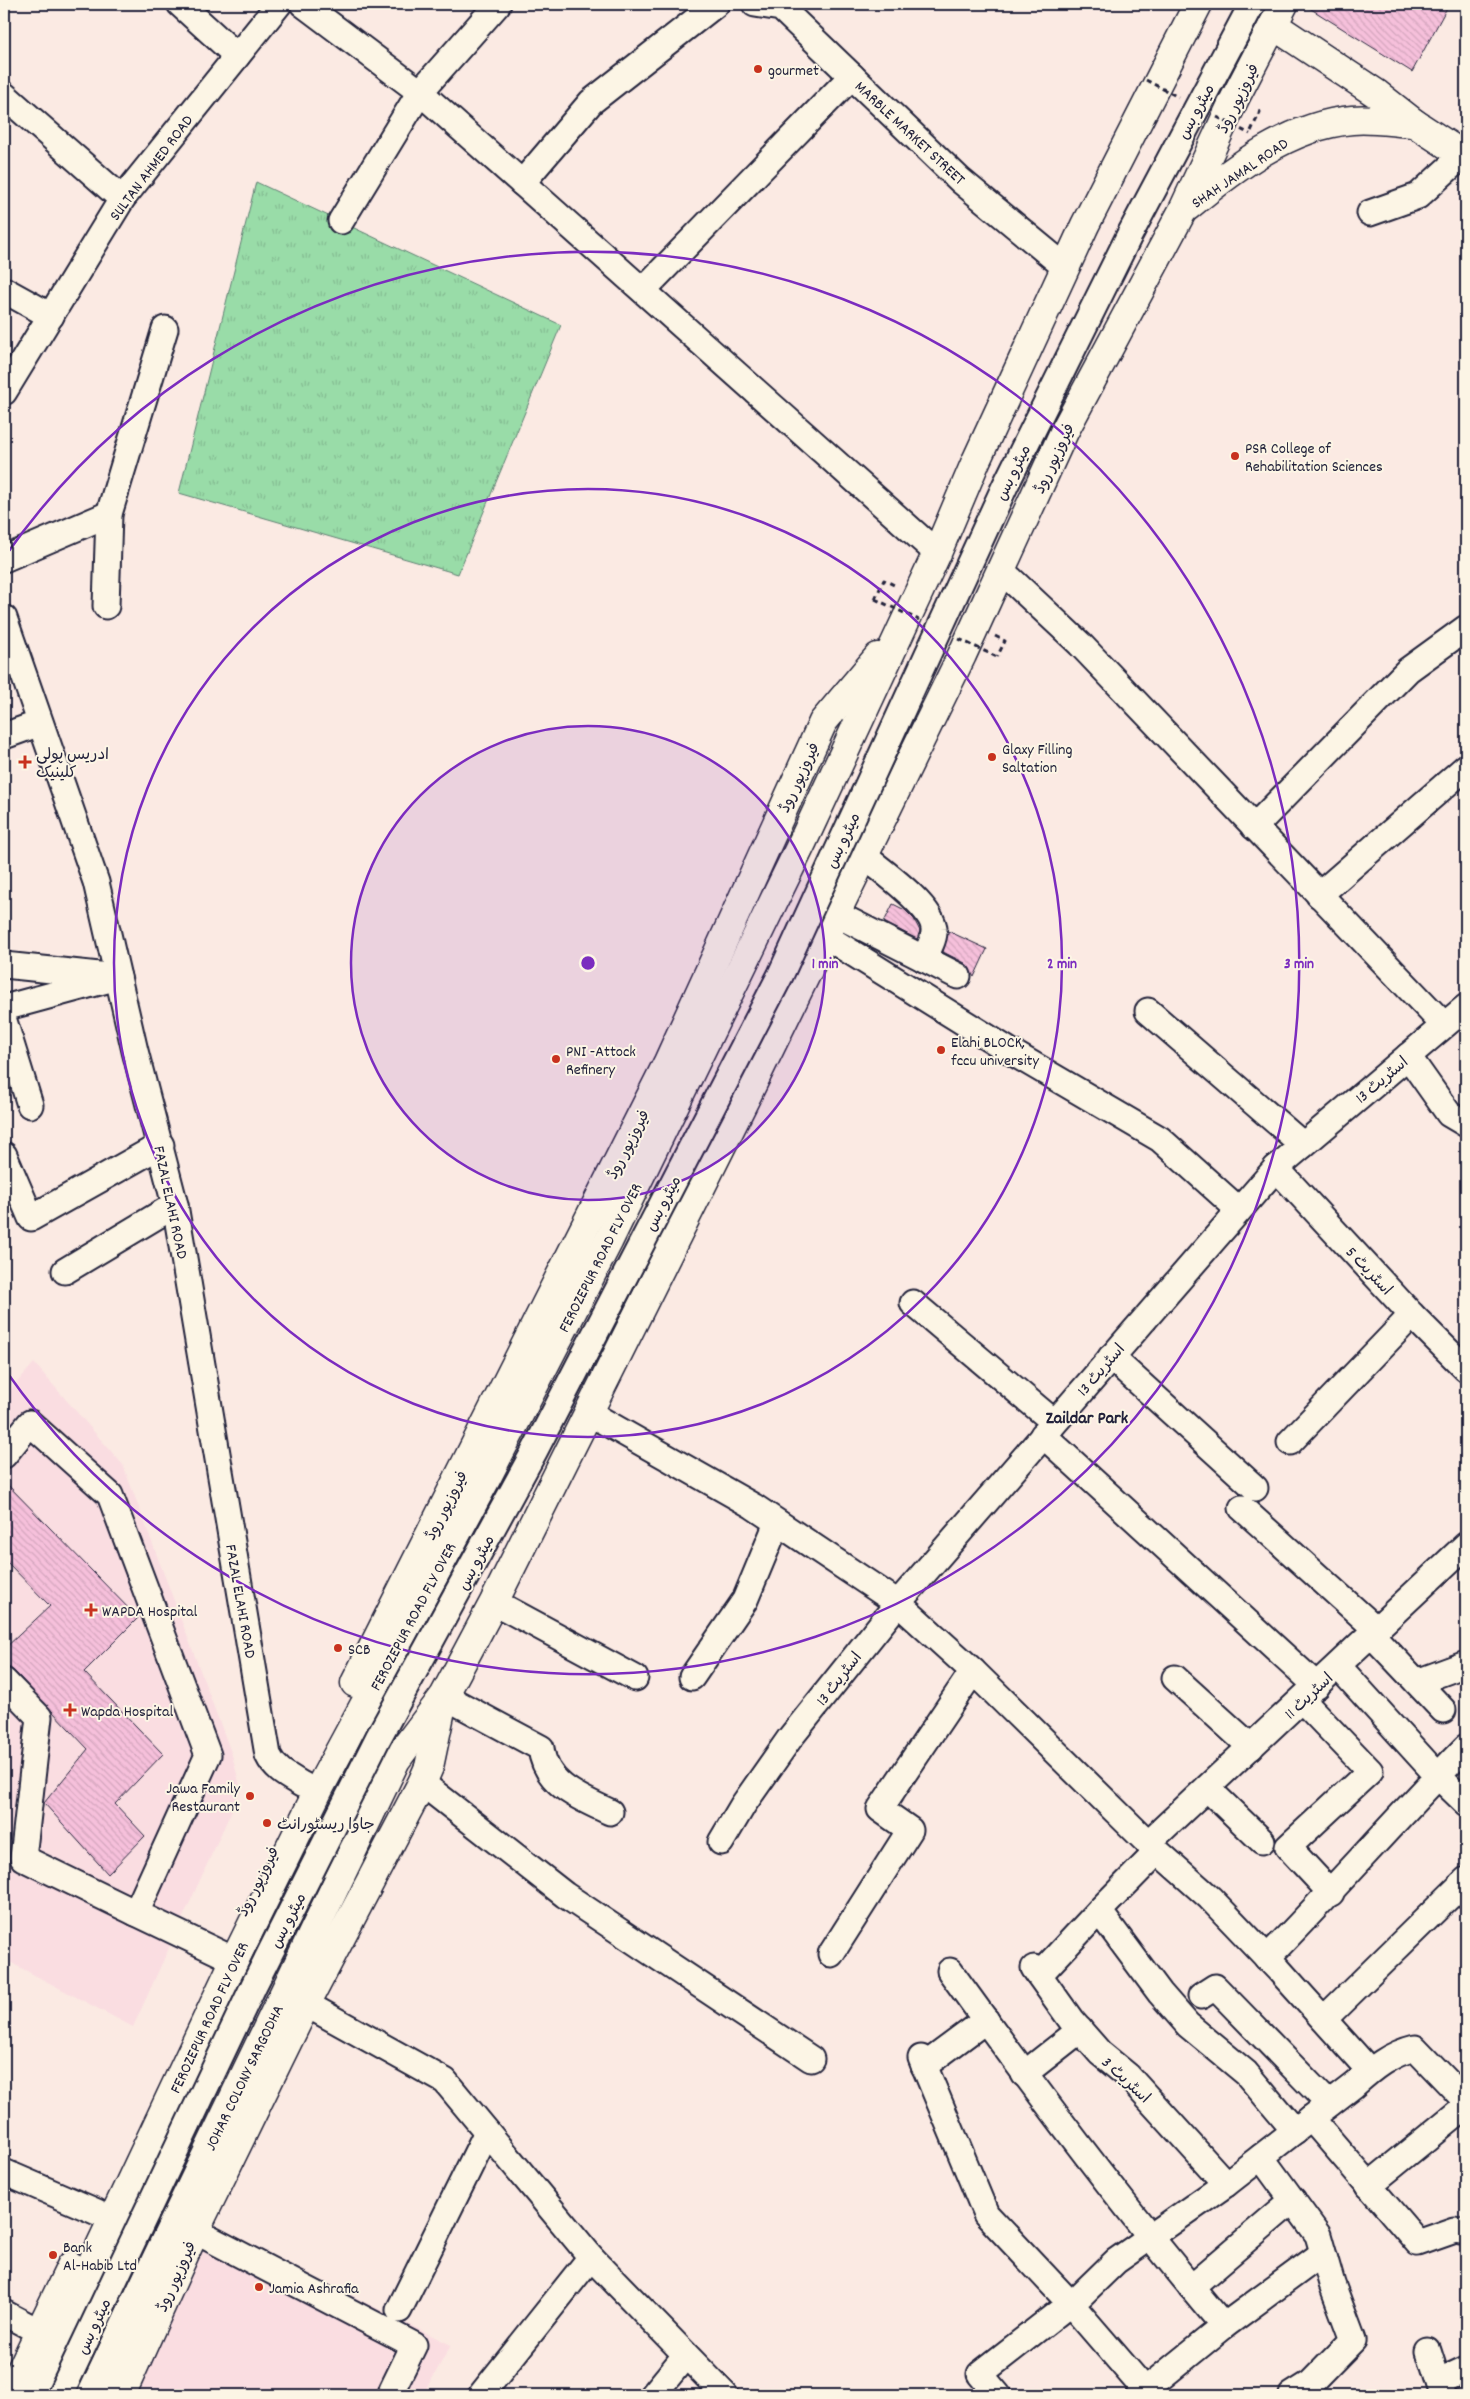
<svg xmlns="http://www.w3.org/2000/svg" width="1470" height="2399" viewBox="0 0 1470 2399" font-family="Dekko,'Playpen Sans Arabic',sans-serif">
  <defs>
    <pattern id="grass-tufts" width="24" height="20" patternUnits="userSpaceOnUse" patternTransform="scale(1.25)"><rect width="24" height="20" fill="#99dca8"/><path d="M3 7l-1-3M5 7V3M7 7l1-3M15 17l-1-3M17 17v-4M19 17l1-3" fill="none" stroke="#84bc92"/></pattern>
    <pattern id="building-back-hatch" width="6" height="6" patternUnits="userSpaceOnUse" patternTransform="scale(1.25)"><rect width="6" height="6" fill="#f6c0db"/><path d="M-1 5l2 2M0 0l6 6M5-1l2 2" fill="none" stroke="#d3a5bd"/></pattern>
  </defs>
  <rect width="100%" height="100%" fill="#fbeae3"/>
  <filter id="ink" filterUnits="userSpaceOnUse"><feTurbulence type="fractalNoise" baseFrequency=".02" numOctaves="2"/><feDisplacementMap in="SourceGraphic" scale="10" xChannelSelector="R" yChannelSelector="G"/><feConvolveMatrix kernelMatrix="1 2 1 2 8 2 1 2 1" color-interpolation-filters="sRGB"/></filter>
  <g filter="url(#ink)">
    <g fill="#fadde1">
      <polygon points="34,1363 123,1465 232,1755 241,1790 133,2027 4,1959 4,1397"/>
      <polygon points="214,2228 451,2345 423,2395 133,2395"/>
    </g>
    <polygon fill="url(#grass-tufts)" stroke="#5e7f72" points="256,182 561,325 458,574 179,493"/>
    <g fill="url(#building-back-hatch)" stroke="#22223b">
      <polygon points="1303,4 1449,4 1412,72"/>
      <polygon points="893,904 905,910 914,919 920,931 917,939 884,922"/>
      <polygon points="948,931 987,949 974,977 965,963 943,952"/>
      <polygon points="4,1481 138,1618 84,1672 163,1754 115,1804 145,1836 108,1874 44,1803 88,1749 14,1671 4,1664 4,1649 50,1606 4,1559"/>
    </g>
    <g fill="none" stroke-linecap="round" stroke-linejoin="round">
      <defs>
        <g id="minor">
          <polyline points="180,4 237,56"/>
          <polyline points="303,4 420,92 937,553"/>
          <polyline points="755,4 781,8 960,180 1065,267"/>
          <polyline points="4,95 122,199"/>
          <polyline points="522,183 591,102 716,4"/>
          <polyline points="1370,213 1418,196 1463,155"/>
          <polyline points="341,221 420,92 498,4"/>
          <polyline points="4,290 51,316"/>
          <polyline points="643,290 852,76"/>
          <polyline points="4,392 122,199 279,4"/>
          <polyline points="4,559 109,514"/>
          <polyline points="1001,570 1080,644 1444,1025"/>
          <polyline points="106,606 109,514 165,329"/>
          <path d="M4,618L96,882L135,1051L175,1205L268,1755C275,1770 288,1776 303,1785"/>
          <polyline points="4,736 40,723"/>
          <polyline points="1254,827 1408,670 1466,628"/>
          <path d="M864,856C881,870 933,907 934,929C935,939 928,949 924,959"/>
          <polyline points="1319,895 1466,767"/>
          <polyline points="836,914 958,976"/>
          <polyline points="825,936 1013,1053 1160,1139 1239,1210"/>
          <polyline points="4,965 118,977 4,1008"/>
          <polyline points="1148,1011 1303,1145"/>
          <polyline points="4,1021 30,1105"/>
          <polyline points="1408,1056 1449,1114 1466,1124"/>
          <polyline points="4,1155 31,1218 161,1145"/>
          <polyline points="1276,1168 1412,1315 1466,1369"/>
          <polyline points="65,1271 175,1205"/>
          <polyline points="913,1303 1054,1422"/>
          <polyline points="1111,1357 1255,1488"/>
          <polyline points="589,1413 753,1506 898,1603 973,1671 1148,1843 1210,1898 1279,1970 1369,2070"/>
          <polyline points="1043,1435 1317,1686"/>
          <polyline points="1290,1442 1412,1315"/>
          <polyline points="4,1455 30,1423 110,1495 208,1755 136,1913 222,1954"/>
          <polyline points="1242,1508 1377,1630"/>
          <polyline points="494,1602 635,1678"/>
          <polyline points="1372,1635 1443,1710"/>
          <polyline points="1338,1666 1438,1776 1466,1803"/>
          <polyline points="692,1677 745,1600 777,1523"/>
          <polyline points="1175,1678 1251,1747"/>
          <polyline points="4,1681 39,1717 23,1858 136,1913"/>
          <polyline points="1417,1682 1466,1664"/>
          <path d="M444,1696L541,1748C545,1785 580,1798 610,1812"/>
          <polyline points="1302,1700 1370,1771 1288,1847 1331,1893"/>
          <polyline points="422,1783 565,1895 811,2059"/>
          <polyline points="1207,1788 1262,1841"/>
          <polyline points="721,1842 743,1805 790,1738 898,1603 1276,1168 1466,1007"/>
          <polyline points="1148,1843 1466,1545"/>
          <polyline points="1157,1852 1099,1911 1160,1993 1188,2025 1246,2073 1295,2131"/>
          <polyline points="831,1954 910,1830 880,1809 973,1671"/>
          <path d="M1267,1958C1335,1889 1398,1816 1466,1747"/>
          <polyline points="1034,1968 1071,2020 1100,2053 1128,2076 1226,2184"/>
          <path d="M950,1971C1037,2092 1127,2212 1224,2326"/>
          <polyline points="1039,1975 1099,1911"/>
          <polyline points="1201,1996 1215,1987 1329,2104"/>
          <polyline points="306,2004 445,2081 591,2257 725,2395"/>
          <polyline points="1324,2019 1466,1880"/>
          <polyline points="921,2058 986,2214 1070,2303 1145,2390"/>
          <polyline points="924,2066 986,2020"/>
          <polyline points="1024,2074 1080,2030"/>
          <polyline points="1311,2118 1418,2243 1455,2230 1466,2232"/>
          <polyline points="1261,2157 1318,2235 1332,2284 1353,2340 1311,2383 1292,2395"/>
          <polyline points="4,2172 97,2212"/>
          <polyline points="1368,2186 1466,2106"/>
          <polyline points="195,2231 414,2345 392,2390"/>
          <polyline points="1191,2287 1293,2200"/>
          <polyline points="399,2310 487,2132"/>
          <polyline points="4,2313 38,2331"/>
          <polyline points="1428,2351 1442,2395"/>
          <polyline points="1438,2382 1466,2369"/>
          <polyline points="481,2395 591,2257"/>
          <polyline points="653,2395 685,2356"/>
          <path d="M998,2395L980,2374L1081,2295L1116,2261L1226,2184L1354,2085C1373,2068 1390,2054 1415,2048L1466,2101"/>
          <polyline points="1139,2395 1224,2326 1323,2253"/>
        </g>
        <g id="major">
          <polyline points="1273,25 1377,94 1414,123 1466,157"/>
          <path d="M1187,207C1233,169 1290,125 1352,120C1372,118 1393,122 1414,123"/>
          <polyline points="355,1683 668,1062 823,722 878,657"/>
          <polyline points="9,2395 71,2266"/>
          <polyline points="30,2395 239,1951 320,1787 486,1479 609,1240 803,841 937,553 976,461 1085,225 1198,4"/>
          <polyline points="91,2395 396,1760 444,1696 494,1602 750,1089 962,655 1064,432 1183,210 1235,98 1284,4"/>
          <polyline points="121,2395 195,2231 306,2004 422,1783 429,1767 442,1705"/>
        </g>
      </defs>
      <use href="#minor" stroke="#22223b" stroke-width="29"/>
      <use href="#major" stroke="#22223b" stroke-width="31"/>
      <g stroke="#22223b" stroke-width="3" stroke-dasharray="5 4" stroke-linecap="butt">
        <polyline points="1251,131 1260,112 1255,110"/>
        <polyline points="875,599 884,580 896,586"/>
        <polyline points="995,636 1005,641 997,657"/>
      </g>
      <use href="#minor" stroke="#fcf5e5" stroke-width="25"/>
      <use href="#major" stroke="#fcf5e5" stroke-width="28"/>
      <defs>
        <polyline id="minor-bridge" points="60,2395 254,1985 378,1738 534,1452 780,976 1005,486 1129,236 1252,4"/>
      </defs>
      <use href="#minor-bridge" stroke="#22223b" stroke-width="29" stroke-linecap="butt"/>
      <g stroke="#22223b" stroke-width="3" stroke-dasharray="5 4" stroke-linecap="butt">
        <polyline points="1146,80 1178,97"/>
        <polyline points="1217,117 1250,134"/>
        <polyline points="875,599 919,620"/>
        <polyline points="959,639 997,657"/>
      </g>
      <use href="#minor-bridge" stroke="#fcf5e5" stroke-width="25"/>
    </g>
  </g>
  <circle cx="588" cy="963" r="237" fill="#7b2cbf" fill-opacity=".12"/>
  <g fill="none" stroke="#7b2cbf" stroke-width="2.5">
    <circle cx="588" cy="963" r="237"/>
    <circle cx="588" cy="963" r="474"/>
    <path d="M6 555A711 711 0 1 1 6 1371"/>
  </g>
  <g fill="#c8321e" stroke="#fcf5e5" stroke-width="2">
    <circle cx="758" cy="69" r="5"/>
    <circle cx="1235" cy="456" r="5"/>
    <circle cx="992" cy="757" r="5"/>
    <path d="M22.5 754.5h5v5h5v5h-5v5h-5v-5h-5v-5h5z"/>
    <circle cx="941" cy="1050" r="5"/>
    <circle cx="556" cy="1059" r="5"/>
    <path d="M88.5 1602.5h5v5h5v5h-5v5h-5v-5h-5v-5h5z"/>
    <circle cx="338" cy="1648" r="5"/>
    <path d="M67.5 1702.5h5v5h5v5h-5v5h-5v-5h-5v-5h5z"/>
    <circle cx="250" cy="1796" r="5"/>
    <circle cx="267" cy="1823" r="5"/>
    <circle cx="53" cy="2255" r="5"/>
    <circle cx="259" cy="2287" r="5"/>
  </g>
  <g text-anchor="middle" stroke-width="4" stroke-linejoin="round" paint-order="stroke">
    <g font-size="16" fill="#22223b" stroke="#fcf5e5" text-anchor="start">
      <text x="768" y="75">gourmet</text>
      <text x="1245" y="453">PSR College of<tspan x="1245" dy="18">Rehabilitation Sciences</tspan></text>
      <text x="1002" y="754">Glaxy Filling<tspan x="1002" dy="18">Saltation</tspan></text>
      <text x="36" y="759">ادریس پولی<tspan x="36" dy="18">کلینیک</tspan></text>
      <text x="951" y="1047">Elahi BLOCK,<tspan x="951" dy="18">fccu university</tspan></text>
      <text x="566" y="1056">PNI -Attock<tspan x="566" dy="18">Refinery</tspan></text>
      <text x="102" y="1616">WAPDA Hospital</text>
      <text x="348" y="1654">SCB</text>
      <text x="81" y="1716">Wapda Hospital</text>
      <text x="240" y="1793" text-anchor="end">Jawa Family<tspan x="240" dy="18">Restaurant</tspan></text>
      <text x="277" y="1829">جاوا ریسٹورانٹ</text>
      <text x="63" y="2252">Bank<tspan x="63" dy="18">Al-Habib Ltd</tspan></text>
      <text x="269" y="2293">Jamia Ashrafia</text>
    </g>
    <g font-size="16" fill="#22223b" stroke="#fcf5e5">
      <text transform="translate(1237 98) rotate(-64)" y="6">فیروزپور روڈ</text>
      <text transform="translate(1195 111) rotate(-62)" y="6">میٹرو بس</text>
      <text transform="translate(911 132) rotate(43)" y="6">MARBLE MARKET STREET</text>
      <text transform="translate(150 167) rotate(-53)" y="6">SULTAN AHMED ROAD</text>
      <text transform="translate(1239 172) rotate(-34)" y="6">SHAH JAMAL ROAD</text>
      <text transform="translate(1053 458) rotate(-65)" y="6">فیروزپور روڈ</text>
      <text transform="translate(1012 472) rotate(-64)" y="6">میٹرو بس</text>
      <text transform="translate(798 777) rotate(-65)" y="6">فیروزپور روڈ</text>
      <text transform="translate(842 840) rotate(-65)" y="6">میٹرو بس</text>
      <text transform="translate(1381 1079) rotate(-40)" y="6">اسٹریٹ 13</text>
      <text transform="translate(627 1144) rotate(-63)" y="6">فیروزپور روڈ</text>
      <text transform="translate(172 1202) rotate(78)" y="6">FAZAL ELAHI ROAD</text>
      <text transform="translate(662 1203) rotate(-63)" y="6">میٹرو بس</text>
      <text transform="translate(599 1257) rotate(-63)" y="6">FEROZEPUR ROAD FLY OVER</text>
      <text transform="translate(1370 1270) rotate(47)" y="6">اسٹریٹ 5</text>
      <text transform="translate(1100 1369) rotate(-49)" y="6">اسٹریٹ 13</text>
      <text transform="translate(445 1505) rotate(-63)" y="6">فیروزپور روڈ</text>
      <text transform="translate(475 1562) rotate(-62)" y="6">میٹرو بس</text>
      <text transform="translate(242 1601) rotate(80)" y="6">FAZAL ELAHI ROAD</text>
      <text transform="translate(412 1616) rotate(-62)" y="6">FEROZEPUR ROAD FLY OVER</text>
      <text transform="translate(838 1678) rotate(-52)" y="6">اسٹریٹ 13</text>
      <text transform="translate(1308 1695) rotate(-43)" y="6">اسٹریٹ 11</text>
      <text transform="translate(257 1881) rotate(-64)" y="6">فیروزپور روڈ</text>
      <text transform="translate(287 1920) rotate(-63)" y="6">میٹرو بس</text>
      <text transform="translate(208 2017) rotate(-65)" y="6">FEROZEPUR ROAD FLY OVER</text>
      <text transform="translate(243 2077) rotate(-64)" y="6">JOHAR COLONY SARGODHA</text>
      <text transform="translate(1127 2079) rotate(43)" y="6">اسٹریٹ 3</text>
      <text transform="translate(175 2276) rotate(-66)" y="6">فیروزپور روڈ</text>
      <text transform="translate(93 2326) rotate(-65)" y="6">میٹرو بس</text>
    </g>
    <g font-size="18" font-weight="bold" fill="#22223b" stroke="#fcf5e5">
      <text x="1087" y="1423">Zaildar Park</text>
    </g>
  </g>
  <circle cx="588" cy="963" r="8" fill="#7b2cbf" stroke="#fcf5e5" stroke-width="2.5"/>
  <g font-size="15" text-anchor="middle" font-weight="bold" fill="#7b2cbf" stroke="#fcf5e5" stroke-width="4" stroke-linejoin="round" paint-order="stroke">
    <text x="825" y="968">1 min</text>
    <text x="1062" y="968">2 min</text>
    <text x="1299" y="968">3 min</text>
  </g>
  <rect width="1470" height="2399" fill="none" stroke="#fcf5e5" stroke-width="20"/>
  <rect x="10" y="10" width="1450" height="2379" fill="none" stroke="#22223b" stroke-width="2" filter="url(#ink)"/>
</svg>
